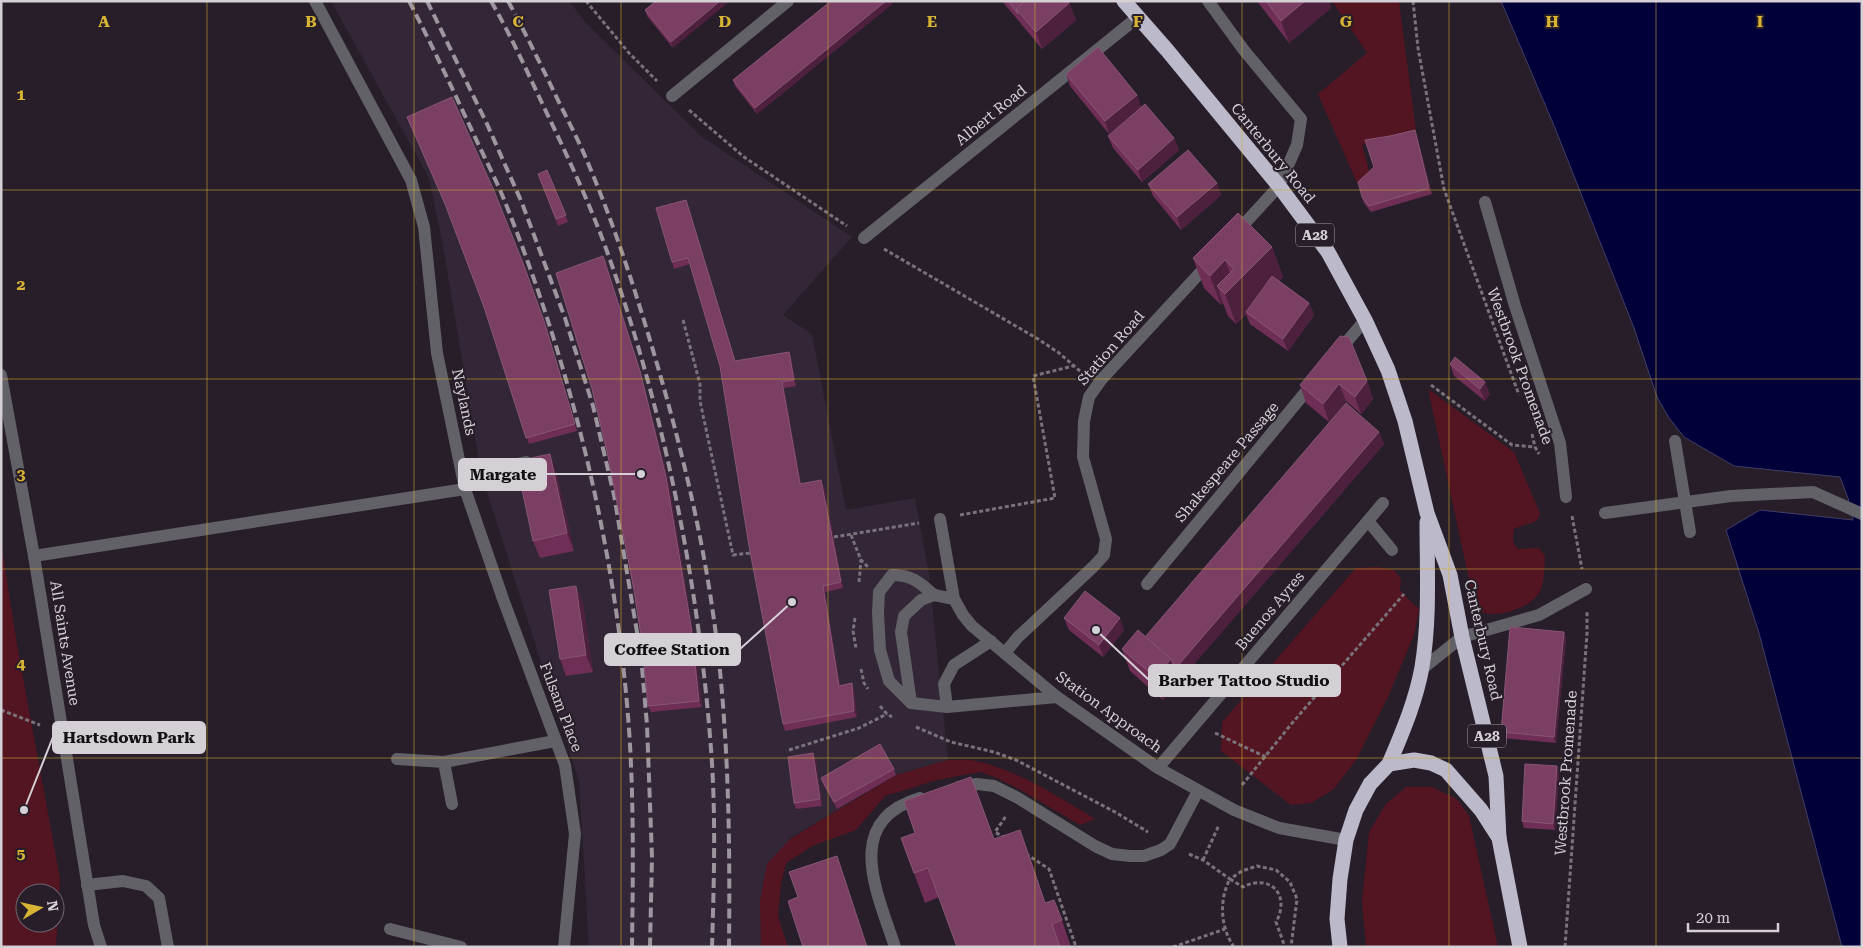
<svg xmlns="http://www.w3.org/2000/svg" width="1863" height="948" viewBox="0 0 1863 948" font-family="'Roboto Serif',serif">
  <rect width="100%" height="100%" fill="#271e29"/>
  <polygon fill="#332636" points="331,1 569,1 586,23 701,136 852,237 783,315 812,334 846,510 915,498 929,573 948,760 896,775 789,839 765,947 589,947 579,782 481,473 443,246 429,178"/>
  <g fill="#531521" fill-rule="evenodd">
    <polygon points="1332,1 1399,1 1416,130 1362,145 1370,174 1358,185 1318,94 1367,53"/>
    <path d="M1428,389L1514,452L1540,513C1538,526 1524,523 1514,529L1513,538L1514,544L1518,549L1539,548L1545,556C1544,567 1545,581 1540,591C1533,607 1501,617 1485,613C1482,612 1478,609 1475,607Z"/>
    <path d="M1,542L17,645L60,878L56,947H1ZM25,893H55V923H25Z"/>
    <polygon points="1378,567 1394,570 1401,579 1400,590 1412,603 1419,608 1414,635 1388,697 1356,760 1334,789 1311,803 1291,805 1221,751 1222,722 1356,568"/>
    <path d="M948,760C957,760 967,759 976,761C1020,771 1057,796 1095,819L1080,825L1019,789L997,778L980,772L937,780L885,796L856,830L812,846L786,863L781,884L778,916L788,947H761L760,901L767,864L790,839L896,775Z"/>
    <polygon points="1406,787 1432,787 1457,799 1469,816 1498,947 1366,947 1362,901 1369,832 1386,804"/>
  </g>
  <polygon fill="#020039" stroke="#413e68" points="1501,1 1862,1 1862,947 1842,947 1759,633 1726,530 1760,510 1853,520 1848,498 1840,477 1734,466 1684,437 1669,418 1657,397 1634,328 1555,128"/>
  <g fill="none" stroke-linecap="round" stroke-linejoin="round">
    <g stroke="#79727b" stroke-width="3" stroke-dasharray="4 2.5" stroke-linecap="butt">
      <polyline points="586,1 629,53 657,81"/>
      <polyline points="1413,1 1418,48 1444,189 1519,395"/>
      <polyline points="689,110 744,157 847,226"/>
      <polyline points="884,249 1038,339 1059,353 1080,371"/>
      <polyline points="683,320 700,384 700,401 733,555 751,553"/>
      <polyline points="1431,385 1512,445 1535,447"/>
      <polyline points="1532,434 1535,447 1539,454"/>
      <polyline points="960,515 1055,498 1033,376 1073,366"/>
      <polyline points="1572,516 1582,569"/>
      <polyline points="851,535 861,560 869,568"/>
      <polyline points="834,537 919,523"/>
      <polyline points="859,582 861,560"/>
      <polyline points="855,618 853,631 856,648"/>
      <polyline points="861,669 864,683 868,689"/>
      <polyline points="880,706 887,714 892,717"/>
      <polyline points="1,710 40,725"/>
      <polyline points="916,727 951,742 994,752 1016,760 1115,812 1148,832"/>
      <polyline points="1215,733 1266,757"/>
      <polyline points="789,750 859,728 887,714"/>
      <polyline points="1242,785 1293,722 1404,594"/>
      <polyline points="1005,838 995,832 1006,816"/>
      <polyline points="1026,854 1049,869 1076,947"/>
      <polyline points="1189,854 1203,860 1230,879 1242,871 1257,866 1276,870 1290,882 1297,899 1291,947"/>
      <polyline points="1203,860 1219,825"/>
      <polyline points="1173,947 1225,929"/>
      <path d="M1234,947C1220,927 1219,899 1230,879L1243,887C1270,873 1291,895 1276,922L1285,947"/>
      <polyline points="1565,947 1587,633 1587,612"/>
    </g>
    <g stroke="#626168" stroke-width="12">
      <polyline points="315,1 411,180 424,227 437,353 465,489 503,599 565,765 575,834 564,947"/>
      <polyline points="1208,1 1243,49 1301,119 1297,145 1279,186 1235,234"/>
      <polyline points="672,96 788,1"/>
      <polyline points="1485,202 1515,306 1560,443 1566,497"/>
      <polyline points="864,238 1138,17"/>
      <polyline points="1340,350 1365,320"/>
      <polyline points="1,375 34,556 94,925 101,947"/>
      <polyline points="1675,441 1690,532"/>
      <polyline points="463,477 526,462"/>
      <polyline points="1605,513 1731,496 1813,492 1862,514"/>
      <polyline points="940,519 954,599 963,615 972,626 1057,697 1158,768 1234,810 1279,828 1346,840"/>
      <polyline points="1368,521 1392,550"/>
      <polyline points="34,556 465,489"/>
      <polyline points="1147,584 1313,383"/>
      <path d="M934,595C919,582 912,575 892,575L879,592L878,613L880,650L889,681L911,703L947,707L1057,697"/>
      <polyline points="1005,653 1018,637 1093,567 1104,555 1106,539 1083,457 1084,421 1089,397 1101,380 1210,262"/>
      <polyline points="1422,669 1462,637 1539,615 1586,589"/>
      <polyline points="911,703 901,632 904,616 921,600 934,595 954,599"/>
      <polyline points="947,707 944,684 954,665 991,641"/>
      <polyline points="397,759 444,762 555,741"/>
      <polyline points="444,762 452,804"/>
      <polyline points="1158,768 1383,503"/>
      <polyline points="959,787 977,784 994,786 1018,798 1095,846 1112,854 1130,856 1144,856 1161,850 1170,844 1198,791"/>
      <polyline points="87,885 123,881 146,886 159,898 168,947"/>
      <polyline points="390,929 461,947"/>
      <path d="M895,947C877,892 842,821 920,798"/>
    </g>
    <g stroke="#bcb9ca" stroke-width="15">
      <polyline points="1124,1 1167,50 1279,186 1328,252 1365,320 1388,370 1405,421 1427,513 1450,575 1462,637 1496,776 1499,838"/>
      <path d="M1389,764C1402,733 1416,701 1422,667C1430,619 1427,570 1427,522"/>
      <polyline points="1340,947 1337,919 1340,879 1346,840 1356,810 1370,784 1389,764 1414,760 1431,763 1446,770 1481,810 1499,838 1520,947"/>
    </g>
    <g stroke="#9d969e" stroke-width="4" stroke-dasharray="10 5" stroke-linecap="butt">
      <path d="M409,1C432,45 453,90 474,135C484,157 496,179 505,202C572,369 616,549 629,729C634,802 633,874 632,947"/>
      <polyline points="427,1 487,124 522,203 565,318 593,406 614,495 641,656 647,725 652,857 650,947"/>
      <path d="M491,1C510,34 526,69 542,103C564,149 586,195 604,243C663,405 698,577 711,749C716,815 714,881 712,947"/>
      <path d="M508,1C525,32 540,63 555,94C565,115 576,135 585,156C613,221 635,289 655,357C684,456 708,557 719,661C729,757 730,850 729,947"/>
    </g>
  </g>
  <g fill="#6f2e56">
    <polygon points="656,1 673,48 647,16 645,10"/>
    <polygon points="831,1 891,1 892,4 757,114 735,86 733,80"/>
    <polygon points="1002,1 1068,1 1069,3 1076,20 1042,49"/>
    <polygon points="1257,1 1329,1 1331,8 1289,43"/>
    <polygon points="1066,74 1137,95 1141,107 1109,134 1070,86"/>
    <polygon points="407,117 546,327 577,431 529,444 484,308 448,210"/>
    <polygon points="1108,136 1174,138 1179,150 1142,182 1113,148"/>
    <polygon points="1417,136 1432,194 1371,212 1364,203 1362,197"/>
    <polygon points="547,170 568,222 558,226 538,174"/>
    <polygon points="1217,183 1221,195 1181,230 1153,196 1148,184"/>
    <polygon points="688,206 735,361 789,352 791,358 796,386 784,388 801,484 824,486 843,588 825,592 840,686 854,689 857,717 785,731 783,724 720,366 690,264 674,269 672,262"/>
    <polygon points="1272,247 1283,277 1279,281 1309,303 1314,315 1288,351 1250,324 1246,314 1236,324 1228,316 1223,303 1221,305 1204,288 1193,258"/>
    <polygon points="1450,364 1490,394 1485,401 1454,376"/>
    <polygon points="642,378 669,483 693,632 702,707 651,712 648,706 642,643 634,590 608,456"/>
    <polygon points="1367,381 1373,399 1361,414 1346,401 1329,422 1306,403 1300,385"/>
    <polygon points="1379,432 1384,444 1163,700 1130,671 1122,649 1145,637"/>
    <polygon points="556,471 574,551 540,558 533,541"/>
    <polygon points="576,586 583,604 593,672 566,676 560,659"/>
    <polygon points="1064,618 1124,630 1103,657 1069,630"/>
    <polygon points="1564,632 1566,638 1556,743 1503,738 1501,732"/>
    <polygon points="816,759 822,806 796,809 794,803"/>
    <polygon points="1557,766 1559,773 1555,830 1524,828 1522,821"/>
    <polygon points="894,769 896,775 837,809 823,784 821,778"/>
    <polygon points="901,838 994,839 1031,860 1045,903 1062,920 1071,947 957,947 939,897 925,903"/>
  </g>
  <g fill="#4d203e">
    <polygon points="720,1 730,1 673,48 671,42"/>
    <polygon points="886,1 891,1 892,4 757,114 755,108"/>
    <polygon points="1305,1 1329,1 1331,8 1289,43 1281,21"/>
    <polygon points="1069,3 1076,20 1042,49 1036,32"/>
    <polygon points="1137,95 1141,107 1109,134 1105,121"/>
    <polygon points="1415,130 1417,136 1432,194 1429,188"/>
    <polygon points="1174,138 1179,150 1142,182 1138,170"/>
    <polygon points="1217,183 1221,195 1181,230 1177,217"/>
    <polygon points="1272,247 1283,277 1247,313 1246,312 1246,314 1236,324 1225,294 1217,286 1223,303 1221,305 1210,276 1225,260 1234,285"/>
    <polygon points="605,262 642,378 669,483 693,632 702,707 699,701"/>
    <polygon points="1309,303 1314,315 1288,351 1283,339"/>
    <polygon points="789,352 791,358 796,386 794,380"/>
    <polygon points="1367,381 1373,399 1361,414 1355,397"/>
    <polygon points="782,382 784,388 802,490 800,484"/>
    <polygon points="1485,382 1490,394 1485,401 1480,389"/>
    <polygon points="1339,384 1346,401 1329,422 1323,404"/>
    <polygon points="1379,432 1384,444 1163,700 1155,677 1171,659"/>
    <polygon points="550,454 556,471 574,551 567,533"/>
    <polygon points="821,480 824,486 843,588 841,582"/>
    <polygon points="576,586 583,604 593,672 586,655"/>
    <polygon points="823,586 825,592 841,692 839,686"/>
    <polygon points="1120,618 1124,630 1103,657 1099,645"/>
    <polygon points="1564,632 1566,638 1556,743 1554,737"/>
    <polygon points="852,683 854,689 857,717 854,711"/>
    <polygon points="813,753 816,759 822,806 820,799"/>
    <polygon points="1557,766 1559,773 1555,830 1553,824"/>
    <polygon points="1020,830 1031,860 1052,924 1045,903"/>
  </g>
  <g fill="#7a3f63" stroke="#885675">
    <polygon points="656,1 720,1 671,42 645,10"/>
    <polygon points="831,1 886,1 755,108 733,80"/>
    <polygon points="1008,1 1025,1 1016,9 1018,14"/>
    <polygon points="1025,1 1068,1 1069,3 1036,32 1016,9"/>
    <polygon points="1266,1 1305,1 1281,21"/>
    <polygon points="1098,47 1137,95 1105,121 1066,74"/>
    <polygon points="452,97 495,193 523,263 544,321 575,424 526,438 484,307 445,204 407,117"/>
    <polygon points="1145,104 1174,138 1138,170 1108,136"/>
    <polygon points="1415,130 1429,188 1369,206 1362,197 1358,182 1374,167 1365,140 1390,136"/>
    <polygon points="1188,150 1217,183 1177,217 1148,184"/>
    <polygon points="547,170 566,215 556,219 538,174"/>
    <polygon points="686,200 735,361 789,352 794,380 782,382 800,484 821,480 841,582 823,586 839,686 852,683 854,711 783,724 749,546 720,366 688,258 672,262 656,208"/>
    <polygon points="1238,213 1272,247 1225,294 1217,286 1234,269 1225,260 1210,276 1193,258"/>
    <polygon points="603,256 640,371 666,477 691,626 699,701 648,706 642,643 634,590 608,456 592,389 556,273"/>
    <polygon points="1272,276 1309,303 1283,339 1246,312"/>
    <polygon points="1340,336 1349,337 1367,381 1355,397 1339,384 1323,404 1300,385"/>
    <polygon points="1455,357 1485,382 1480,389 1450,364"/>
    <polygon points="1346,403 1379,432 1175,669 1171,659 1145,637"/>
    <polygon points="550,454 567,533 533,541 516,461"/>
    <polygon points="576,586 586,655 560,659 549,590"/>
    <polygon points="1085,591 1120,618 1099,645 1064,618"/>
    <polygon points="1510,627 1564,632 1554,737 1501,732"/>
    <polygon points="1138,630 1171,659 1155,677 1122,649"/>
    <polygon points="880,744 894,769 834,802 821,778"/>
    <polygon points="813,753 820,799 794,803 788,757"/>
    <polygon points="1525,764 1557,766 1553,824 1522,821"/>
    <polygon points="971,777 994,839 1020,830 1045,903 1054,900 1062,920 1052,924 1060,947 957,947 928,868 914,873 901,838 915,833 904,801"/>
    <polygon points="837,856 867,947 803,947 788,901 798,897 789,872"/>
  </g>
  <path fill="none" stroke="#d7b434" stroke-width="1" stroke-opacity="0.55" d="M207,1V947M414,1V947M621,1V947M828,1V947M1035,1V947M1242,1V947M1449,1V947M1656,1V947M1,190H1862M1,379H1862M1,569H1862M1,758H1862"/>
  <g text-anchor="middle" stroke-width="4" stroke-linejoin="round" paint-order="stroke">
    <g fill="#271e29" stroke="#a19aa2" stroke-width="1">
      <rect x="1296" y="223.5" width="38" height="23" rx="4"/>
      <rect x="1468" y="724.5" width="38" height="23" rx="4"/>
    </g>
    <g font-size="14" font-weight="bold" fill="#d5cfd6">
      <text x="1315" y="240">A28</text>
      <text x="1487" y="741">A28</text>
    </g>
    <g font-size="15" fill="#d5cfd6" stroke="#271e29">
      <text transform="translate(991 115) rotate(-39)" y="5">Albert Road</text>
      <text transform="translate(1273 153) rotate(51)" y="5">Canterbury Road</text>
      <text transform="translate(1111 348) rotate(-49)" y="5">Station Road</text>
      <text transform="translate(1520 366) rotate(70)" y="5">Westbrook Promenade</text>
      <text transform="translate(464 402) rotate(78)" y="5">Naylands</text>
      <text transform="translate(1227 462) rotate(-50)" y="5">Shakespeare Passage</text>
      <text transform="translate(1270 611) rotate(-50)" y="5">Buenos Ayres</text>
      <text transform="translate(1483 640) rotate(77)" y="5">Canterbury Road</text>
      <text transform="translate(65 643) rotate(81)" y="5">All Saints Avenue</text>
      <text transform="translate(561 707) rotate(69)" y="5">Fulsam Place</text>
      <text transform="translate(1109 712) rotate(36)" y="5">Station Approach</text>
      <text transform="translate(1566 773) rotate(-86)" y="5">Westbrook Promenade</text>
    </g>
  </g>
  <g font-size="16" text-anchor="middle" font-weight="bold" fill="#d7b434" stroke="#271e29" stroke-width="4" stroke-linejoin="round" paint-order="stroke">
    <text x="104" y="27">A</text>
    <text x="311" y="27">B</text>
    <text x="518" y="27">C</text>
    <text x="725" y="27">D</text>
    <text x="932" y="27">E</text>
    <text x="1138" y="27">F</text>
    <text x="1346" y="27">G</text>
    <text x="1552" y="27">H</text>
    <text x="1760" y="27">I</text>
    <text x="21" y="100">1</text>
    <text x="21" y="290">2</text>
    <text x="21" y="480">3</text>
    <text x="21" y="669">4</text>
    <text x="21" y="859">5</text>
  </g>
  <path fill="none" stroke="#d5cfd6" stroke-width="2" d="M641 474L546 474M792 602L740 649M1096 630L1149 680M24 810L53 737"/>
  <g fill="#d5cfd6" stroke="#271e29" stroke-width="2">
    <circle cx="641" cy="474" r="5"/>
    <circle cx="792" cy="602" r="5"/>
    <circle cx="1096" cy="630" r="5"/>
    <circle cx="24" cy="810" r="5"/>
  </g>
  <g fill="#d5cfd6" stroke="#d5cfd6" stroke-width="2">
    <rect x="459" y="459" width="87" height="31" rx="5"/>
    <rect x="605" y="634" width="135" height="31" rx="5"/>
    <rect x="1149" y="665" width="191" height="31" rx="5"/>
    <rect x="53" y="722" width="152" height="31" rx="5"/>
  </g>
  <g font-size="16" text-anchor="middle" font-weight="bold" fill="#111">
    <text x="503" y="480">Margate</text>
    <text x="672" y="655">Coffee Station</text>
    <text x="1244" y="686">Barber Tattoo Studio</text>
    <text x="129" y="743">Hartsdown Park</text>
  </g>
  <rect width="1863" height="948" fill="none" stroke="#d5cfd6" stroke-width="5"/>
  <g transform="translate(40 908) rotate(81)"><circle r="24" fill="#271e29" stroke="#6d656e"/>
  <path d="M0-4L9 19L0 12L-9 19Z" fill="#d7b434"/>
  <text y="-8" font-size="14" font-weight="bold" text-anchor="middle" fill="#d5cfd6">N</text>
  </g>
  <path d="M1688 923v8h90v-8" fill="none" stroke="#d5cfd6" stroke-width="2.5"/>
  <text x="1696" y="923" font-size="15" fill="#d5cfd6" stroke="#271e29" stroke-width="4" paint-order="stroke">20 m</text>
</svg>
